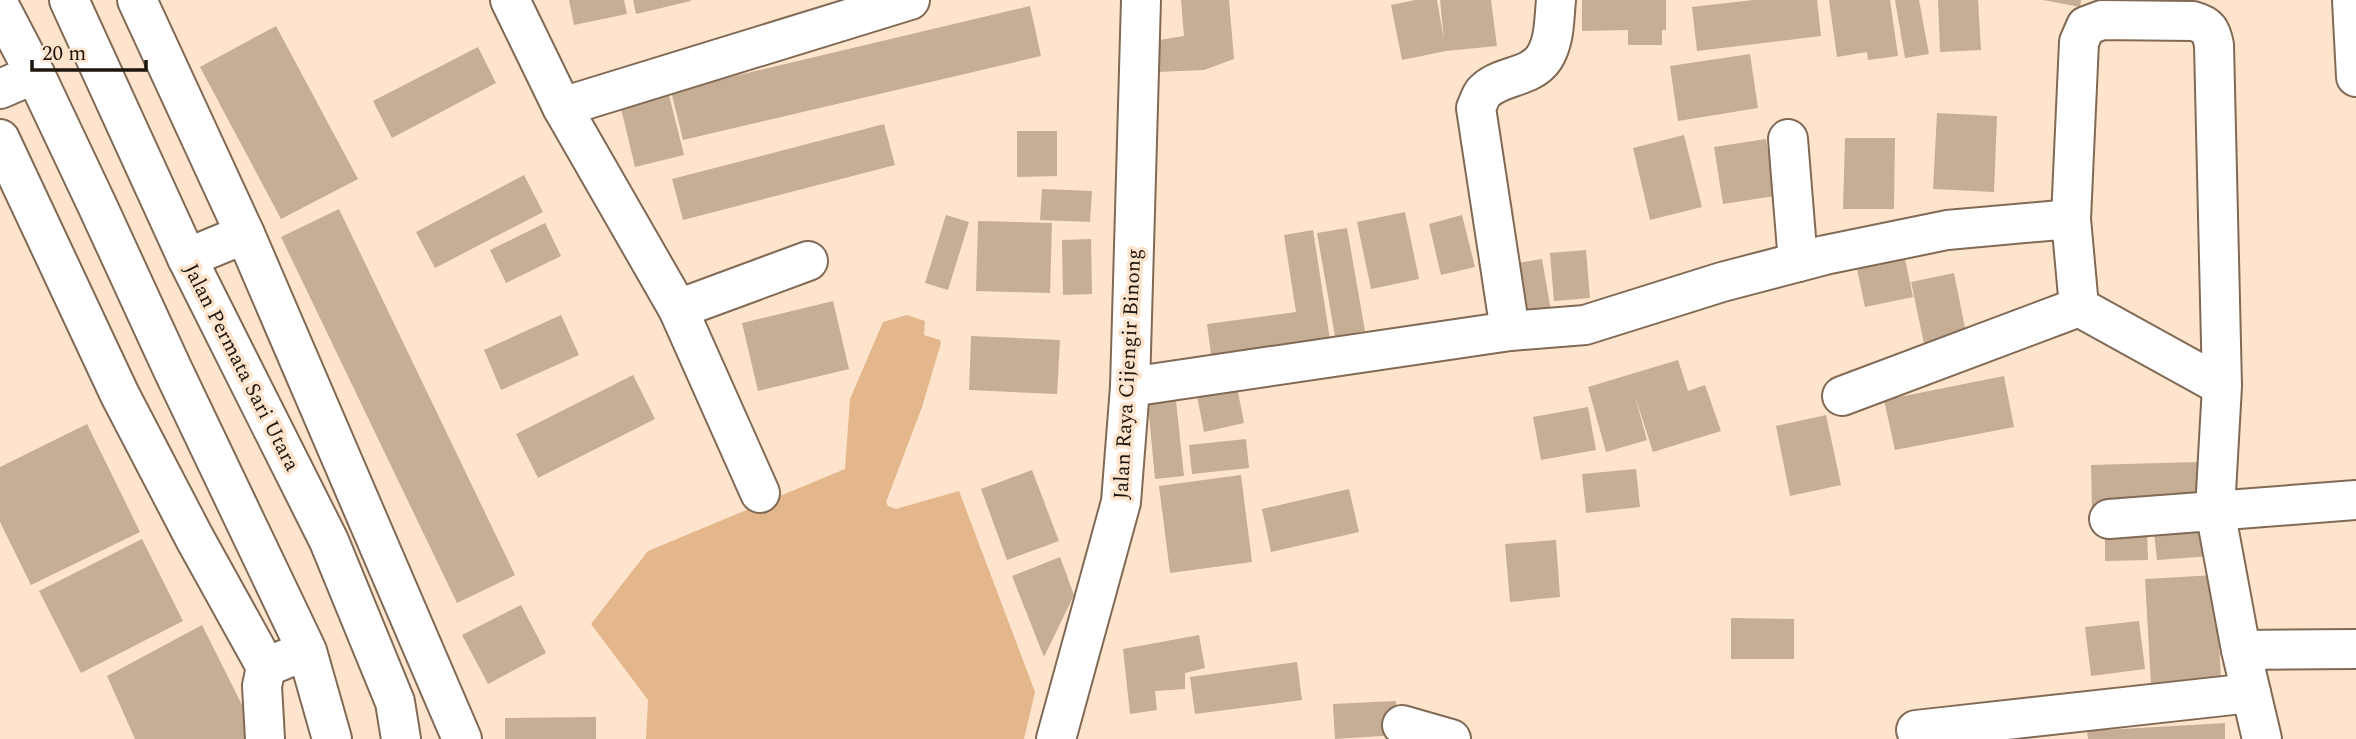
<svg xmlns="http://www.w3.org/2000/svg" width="2356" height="739" viewBox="0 0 2356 739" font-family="Spectral,serif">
  <rect width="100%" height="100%" fill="#fee4cc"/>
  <polygon fill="#e3b68b" points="907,315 925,321 924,335 940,340 941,343 922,407 886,502 888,506 896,509 959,491 1035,692 1024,739 646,739 648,700 591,624 648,551 845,469 850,399 883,322"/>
  <g fill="#c5ad96">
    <polygon points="569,0 624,0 627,14 574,25"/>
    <polygon points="633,0 690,0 691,1 636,14"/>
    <polygon points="1181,0 1229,0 1234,59 1204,70 1157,72 1153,41 1184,36"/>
    <polygon points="1415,0 1437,0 1444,40 1440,0 1491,0 1497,46 1446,51 1402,60 1391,5"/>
    <polygon points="1582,0 1666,0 1666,30 1662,30 1662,45 1628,45 1628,30 1582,31"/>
    <polygon points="1753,0 1817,0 1821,36 1697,51 1692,7"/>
    <polygon points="1829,0 1890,0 1898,56 1868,60 1867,52 1837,57"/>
    <polygon points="1895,0 1919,0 1929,54 1905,58"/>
    <polygon points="1938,0 1978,0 1981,50 1940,52"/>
    <polygon points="2043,0 2081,0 2080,7"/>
    <polygon points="1030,6 1041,56 683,140 671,91"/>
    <polygon points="276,26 358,179 281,219 200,67"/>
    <polygon points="478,47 496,83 392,138 373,101"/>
    <polygon points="1750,54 1758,108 1678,121 1670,66"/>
    <polygon points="666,83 684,155 635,167 618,96"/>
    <polygon points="1937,113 1997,116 1994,192 1933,189"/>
    <polygon points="884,124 895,165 683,220 672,179"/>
    <polygon points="1017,131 1057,131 1057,176 1017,177"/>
    <polygon points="1684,135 1702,207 1650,220 1633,148"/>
    <polygon points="1845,138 1895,138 1894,209 1843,209"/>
    <polygon points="1766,139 1775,196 1723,204 1714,147"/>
    <polygon points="524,175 543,212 435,268 416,232"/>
    <polygon points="1042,189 1092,191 1090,222 1040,220"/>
    <polygon points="339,209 515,575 457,603 281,237"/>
    <polygon points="1405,212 1419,279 1371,289 1357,222"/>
    <polygon points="946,215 969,222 948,290 925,283"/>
    <polygon points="1462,215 1475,267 1441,275 1429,224"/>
    <polygon points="978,221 1052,223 1050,293 976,291"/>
    <polygon points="545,223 561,256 506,283 490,250"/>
    <polygon points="1347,228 1365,331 1335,336 1317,233"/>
    <polygon points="1313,230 1330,340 1213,369 1207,324 1296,312 1284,235"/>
    <polygon points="1091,239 1092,294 1063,295 1062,240"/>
    <polygon points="1902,245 1913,297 1865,307 1854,255"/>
    <polygon points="1586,250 1590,298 1554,301 1550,253"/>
    <polygon points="1542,259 1553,323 1517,329 1506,265"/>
    <polygon points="1954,273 1968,343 1926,353 1911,282"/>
    <polygon points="833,301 849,369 758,391 742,323"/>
    <polygon points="561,315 579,355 501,390 484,350"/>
    <polygon points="971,336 1060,340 1057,394 969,390"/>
    <polygon points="1678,360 1688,391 1705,385 1721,431 1653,452 1635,396 1647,440 1606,452 1588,387"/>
    <polygon points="633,375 655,419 538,478 516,434"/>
    <polygon points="2004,376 2014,427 1895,450 1884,400"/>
    <polygon points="1236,382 1244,423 1204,432 1196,391"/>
    <polygon points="1176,401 1184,476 1155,479 1148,404"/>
    <polygon points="1588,407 1596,450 1541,460 1533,417"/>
    <polygon points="1826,415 1841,485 1790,496 1776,426"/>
    <polygon points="87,424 140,532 31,585 0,522 0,467"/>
    <polygon points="1246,439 1249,468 1192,474 1189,445"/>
    <polygon points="2197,462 2197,507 2092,510 2091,465"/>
    <polygon points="1636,469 1640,507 1586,513 1582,474"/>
    <polygon points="1032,470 1059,541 1007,560 981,489"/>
    <polygon points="1241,475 1252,562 1170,573 1159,486"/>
    <polygon points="1349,489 1359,532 1271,552 1262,509"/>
    <polygon points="2208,522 2212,556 2157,560 2153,524"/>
    <polygon points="2147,526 2148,560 2105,561 2105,527"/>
    <polygon points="142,539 183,621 81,673 39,591"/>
    <polygon points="1556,540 1560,597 1510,602 1505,544"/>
    <polygon points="1060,557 1074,595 1044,657 1012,576"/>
    <polygon points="2215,575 2221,680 2151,684 2145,579"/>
    <polygon points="521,605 546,653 488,684 462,635"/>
    <polygon points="1731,618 1794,619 1794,659 1731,659"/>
    <polygon points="2139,621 2145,669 2091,676 2085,627"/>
    <polygon points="202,625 253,727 254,739 135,739 107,676"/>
    <polygon points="1199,635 1205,668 1185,673 1185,689 1155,691 1157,710 1130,714 1123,649"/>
    <polygon points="1297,662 1302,700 1195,714 1190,677"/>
    <polygon points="1396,701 1397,735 1335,739 1333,704"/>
    <polygon points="596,717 596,739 505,739 505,718"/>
    <polygon points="2225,723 2225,739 2088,739 2087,731"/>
  </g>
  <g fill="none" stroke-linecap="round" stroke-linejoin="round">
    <defs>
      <g id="minor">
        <polyline points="69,0 187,258 329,541 395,702 401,739"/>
        <polyline points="137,0 245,234 462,739"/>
        <polyline points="510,0 562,107 678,309 760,493"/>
        <polyline points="2352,0 2356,77"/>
        <polyline points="0,7 35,74 97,205 172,368 307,651 332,739"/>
        <polyline points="0,89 35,74"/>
        <polyline points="562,107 910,0"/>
        <polyline points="0,139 120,395 194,537 266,667"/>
        <polyline points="1788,139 1798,262"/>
        <polyline points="187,258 245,234"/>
        <polyline points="678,309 808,261"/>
        <path d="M1510,331L1476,108C1478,104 1480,97 1483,93C1498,75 1530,79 1544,58C1555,41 1554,19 1556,0"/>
        <path d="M2222,386L2079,307L2071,219L2079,42L2086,26L2102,20L2193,21C2208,25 2211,30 2214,45L2222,386L2215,510L2241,650L2262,739"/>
        <polyline points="1130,387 1510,331 1585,325 1722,282 1825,255 1947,230 2071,219"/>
        <polyline points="1842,396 2079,307"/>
        <polyline points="2109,519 2356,500"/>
        <polyline points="2241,650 2356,649"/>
        <polyline points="1402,725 1451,739"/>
        <polyline points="1916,730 2251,693"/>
        <polyline points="265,739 262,686 266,667 288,658"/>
        <polyline points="1056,739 1121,502 1130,387 1141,0"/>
      </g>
    </defs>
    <use href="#minor" stroke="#806a55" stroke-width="42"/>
    <use href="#minor" stroke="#fff" stroke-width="38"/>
  </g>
  <g text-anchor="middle" stroke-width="7" stroke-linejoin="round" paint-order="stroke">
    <g font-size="21" fill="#1e150d" stroke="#fee4cc">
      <text transform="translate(242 367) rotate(63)" y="7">Jalan Permata Sari Utara</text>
      <text transform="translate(1127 374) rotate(-87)" y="7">Jalan Raya Cijengir Binong</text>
    </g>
  </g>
  <path d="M32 60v10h114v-10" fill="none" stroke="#1e150d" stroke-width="3.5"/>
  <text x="42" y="60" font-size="21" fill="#1e150d" stroke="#fee4cc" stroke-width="5" paint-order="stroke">20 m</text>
</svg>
